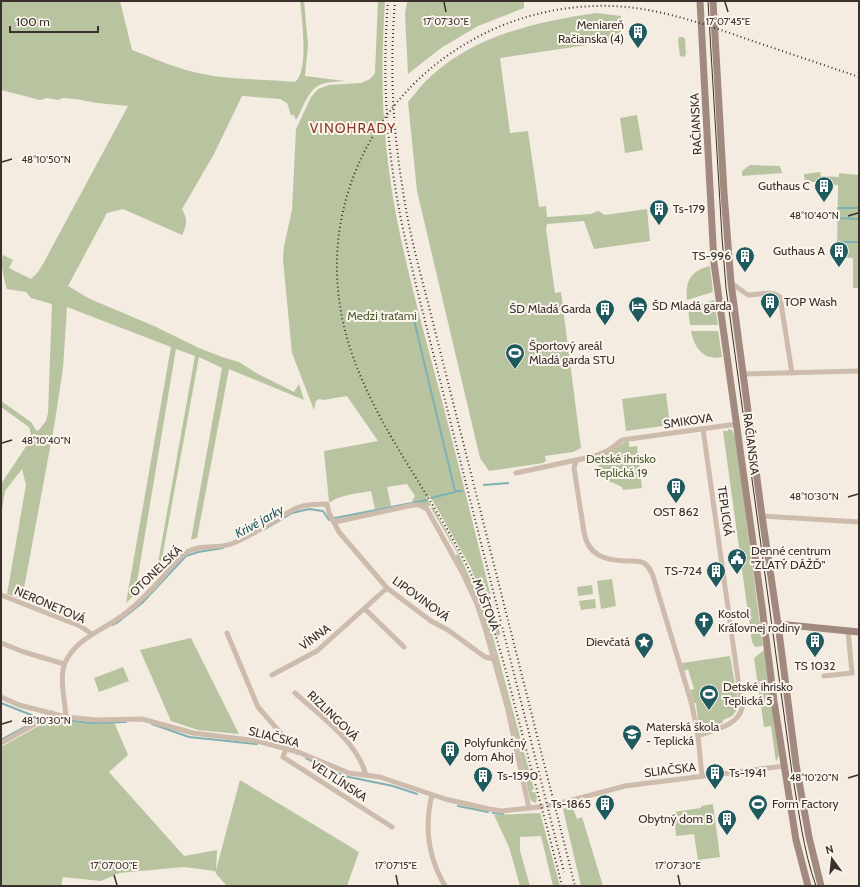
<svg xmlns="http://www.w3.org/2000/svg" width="860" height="887" viewBox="0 0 860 887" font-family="Cabin,sans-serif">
  <rect width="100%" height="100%" fill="#f4ebe1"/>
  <g fill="#b8c4a0">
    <path d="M1,1H120L132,50C151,57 170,66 190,71C222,80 261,79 295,82C309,72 302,19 300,1H304L308,45L305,76L345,81C320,83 315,82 303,106C301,110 299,116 296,120L294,115H291L287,103L280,99L242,96L214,154L182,209C188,220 187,224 182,235L123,209L107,213L68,286L90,299L154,326L199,348L222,357L239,362L258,374L294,392L299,384L304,400L229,369L197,538L191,540L222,368L199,357L160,569L156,574L195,356L176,349L135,594L126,603L171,347L67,307L63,368L55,421L22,599L7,594L26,485L22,469L5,491L1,516V484L25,448L31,434L29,427L1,407V401L31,422L36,430L38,431L46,421L48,413L52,304L31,298L26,292L7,289C4,279 0,265 3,255L13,260L9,268L31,279L38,272L43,264L128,106L97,103L75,99L63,98L58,100L47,98L40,100L1,90Z"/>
    <path d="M378,1H385C382,48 381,97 386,144C394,231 420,316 442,401C462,478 481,556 500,634L497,636L488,607L470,566L430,496L426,498L431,505L427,507L420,503L414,504L412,501L415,496L407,484L387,487L391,506L375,509L371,491C360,493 348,494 338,498C334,499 332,502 329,502L324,451L378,441L347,396L323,400L319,399L316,401L314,410L292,353L283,260L284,246L292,210L296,129L311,97L318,89L329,85L361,83L370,79L375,73Z"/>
    <polygon points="407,1 524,1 524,8 478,26 441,48 408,74 405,14"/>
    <path d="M596,13L621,16V40L500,58L510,133L528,131L539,207L546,206L547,217L591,214L598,211L605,215L647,209L650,241L594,249L584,221L547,224L546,229L555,293L561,292L581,448L573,452L545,456L546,461L543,463L489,471L480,458L417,191L408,102C415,94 422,84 430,77C476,35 536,22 596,13Z"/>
    <polygon points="679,37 683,37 685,39 686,54 684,57 680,56 678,40"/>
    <polygon points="637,115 643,150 625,153 620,118"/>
    <polygon points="750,165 780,166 782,173 742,176 742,171"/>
    <polygon points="820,172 821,176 839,177 839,173 859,175 859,288 853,288 853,258 837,257 838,185 821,184 821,181 805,183 804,174"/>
    <path d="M710,266L713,292L687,300C685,280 691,271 710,266Z"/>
    <polygon points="714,300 718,325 690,325 688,308"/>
    <path d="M691,331H718L722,357C703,361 694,347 691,331Z"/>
    <polygon points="666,393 670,425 626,431 622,399"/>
    <polygon points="728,429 732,430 735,436 763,646 755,647 752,642 723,431 728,431"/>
    <polygon points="625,442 629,442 629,447 637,446 642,488 623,490 622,487 600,477 598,458"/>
    <polygon points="433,507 460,556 488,619 534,789 532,790 532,792 535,792 537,797 536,803 531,801 529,794 509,705 490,636 455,556 458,554 431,508"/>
    <polygon points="612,579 616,606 601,609 597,581"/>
    <polygon points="592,585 593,594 578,596 577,587"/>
    <polygon points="595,599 596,608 581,610 579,601"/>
    <polygon points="191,638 239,734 198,730 171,721 140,650"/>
    <polygon points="764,650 779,755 776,762 771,726 764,727 754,658"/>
    <polygon points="730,656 739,707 732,716 723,720 723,722 718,725 699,728 696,703 694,703 690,690 694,689 688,669 684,671 682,663"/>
    <polygon points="123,667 129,681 99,692 94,678"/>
    <polygon points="51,719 93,723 114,722 128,755 109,772 184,856 217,850 216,870 240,780 359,852 347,886 227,886 217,875 215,871 184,867 119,873 101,881 63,877 61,886 1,886 1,747"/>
    <polygon points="713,804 720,857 698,860 694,834 676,836 674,812 701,808 701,806"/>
    <polygon points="572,806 577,819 582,817 603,886 581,886 563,809"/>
    <polygon points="540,813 560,886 553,886 541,836 520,837 520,851 530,886 520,886 509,847 494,815"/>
  </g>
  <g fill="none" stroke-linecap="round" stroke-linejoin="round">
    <g stroke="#7fb0b2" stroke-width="2">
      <polyline points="838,208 859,208"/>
      <polyline points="838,218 859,219"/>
      <polyline points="837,242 859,242"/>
      <polyline points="413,316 455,491 462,491"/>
      <polyline points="484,485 508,483"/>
      <polyline points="431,498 455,492"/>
      <polyline points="335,518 427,500"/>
      <polyline points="265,529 292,513 309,509 323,511 329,520"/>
      <polyline points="112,625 118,622 142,603 186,556 198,552 223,548"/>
      <polyline points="1,703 39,718"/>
      <polyline points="66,720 91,723 126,722"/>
      <polyline points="152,724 189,737 257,744"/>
      <polyline points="28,725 39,718"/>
      <polyline points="1,740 25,727"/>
      <polyline points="306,758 328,770 349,777 393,786 417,794"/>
      <polyline points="458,806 488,812"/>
      <polyline points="493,813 503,814"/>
    </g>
    <polyline stroke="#cfc6bd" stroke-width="5" stroke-dasharray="5 2.5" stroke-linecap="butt" points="539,807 561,803"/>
    <g stroke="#cdbbac" stroke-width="5">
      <path d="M731,283L748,295C757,295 773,290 780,297L792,373"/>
      <polyline points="744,374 859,371"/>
      <path d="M576,461L574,468L584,532C588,556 605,560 626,561C632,561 639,560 644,563C649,566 651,571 653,576L692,705L698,736L702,776"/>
      <polyline points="516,473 595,456 609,450 622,440 737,424"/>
      <polyline points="762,516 859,522"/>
      <polyline points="335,522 413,505 419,505 427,509 462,572 477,604 485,628 507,706 529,808"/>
      <polyline points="1,595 80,626 92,634"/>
      <polyline points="365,609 404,647"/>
      <polyline points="227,633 258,707 297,752"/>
      <polyline points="1,643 24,652 64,664"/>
      <polyline points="272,675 317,651 387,588"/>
      <polyline points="824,676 852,673 848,631"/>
      <path d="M295,693C321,717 356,740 366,775"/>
      <polyline points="1,697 19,705 66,717 96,720 142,719 193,733 257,741 298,752 349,773 380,777 445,799 489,809 502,811 539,807"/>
      <path d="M66,717C65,701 59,677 65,663C76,637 107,629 127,612C140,602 151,590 162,578C169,569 177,559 187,552C201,544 216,549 231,544C248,538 263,527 279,518C287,513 294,508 303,506C311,504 319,504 327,504L329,513L339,532L387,588L431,621L448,630L485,657L494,659"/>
      <path d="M698,736C713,730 738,726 742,708L703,429"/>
      <polyline points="1,743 35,724 48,719 52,713"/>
      <polyline points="286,749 283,757 392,827"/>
      <path d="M432,795C424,827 428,857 445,886"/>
      <polyline points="561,803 625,786 784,766"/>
    </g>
    <g stroke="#a18a7d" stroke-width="7">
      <polyline points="700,1 714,263 762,607 774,701 796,840 808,886"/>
      <polyline points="713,1 724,193 731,283 762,516 778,624 796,764 809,837 821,886"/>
      <polyline points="778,624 859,632"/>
    </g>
    <path stroke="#3b302b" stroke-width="1" d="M708,1L722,237L726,288L792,773C799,811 803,850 816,886"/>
    <g stroke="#3b302b" stroke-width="2" stroke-dasharray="1 3" stroke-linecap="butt">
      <path d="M388,1C383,63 385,125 395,186C401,224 410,260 419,297L564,872"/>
      <path d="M395,1C390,62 392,124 402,184C407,221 416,258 426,295L575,886"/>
      <path d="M562,886C549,833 534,781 521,729C508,681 498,632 477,587C438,498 364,418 343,322C306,154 442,0 613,6C658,8 701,23 744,38C782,51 821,64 859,77"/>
    </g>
  </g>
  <path fill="none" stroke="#3b302b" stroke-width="1.5" d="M444,2L446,12M725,2L728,12M2,162L12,159M848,216L858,213M2,443L12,440M848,497L858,494M2,724L12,721M848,778L858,775M114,875L117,885M396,875L398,885M678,875L680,885"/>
  <defs>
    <symbol id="building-pin" viewBox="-11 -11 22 30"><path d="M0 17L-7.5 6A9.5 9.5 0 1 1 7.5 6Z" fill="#1f5a5e" stroke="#fbf5ee"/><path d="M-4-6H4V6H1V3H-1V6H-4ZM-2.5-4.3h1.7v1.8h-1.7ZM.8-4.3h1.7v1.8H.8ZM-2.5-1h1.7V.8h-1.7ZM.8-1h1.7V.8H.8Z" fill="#fff"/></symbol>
    <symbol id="hotel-pin" viewBox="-11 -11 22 30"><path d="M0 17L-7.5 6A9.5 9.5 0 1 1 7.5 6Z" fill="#1f5a5e" stroke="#fbf5ee"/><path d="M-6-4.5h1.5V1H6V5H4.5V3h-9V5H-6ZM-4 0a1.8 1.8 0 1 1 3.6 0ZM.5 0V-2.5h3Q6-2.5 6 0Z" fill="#fff"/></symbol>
    <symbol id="stadium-pin" viewBox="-11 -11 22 30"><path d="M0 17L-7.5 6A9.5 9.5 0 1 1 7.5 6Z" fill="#1f5a5e" stroke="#fbf5ee"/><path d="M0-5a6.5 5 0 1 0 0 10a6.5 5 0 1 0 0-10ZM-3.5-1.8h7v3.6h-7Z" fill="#fff"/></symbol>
    <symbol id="civic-pin" viewBox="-11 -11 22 30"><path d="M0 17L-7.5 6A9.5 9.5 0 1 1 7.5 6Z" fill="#1f5a5e" stroke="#fbf5ee"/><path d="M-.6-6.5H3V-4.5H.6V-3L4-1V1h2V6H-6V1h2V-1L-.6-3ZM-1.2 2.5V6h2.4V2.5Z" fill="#fff"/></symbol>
    <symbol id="church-pin" viewBox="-11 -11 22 30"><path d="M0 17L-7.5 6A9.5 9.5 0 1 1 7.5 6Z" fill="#1f5a5e" stroke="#fbf5ee"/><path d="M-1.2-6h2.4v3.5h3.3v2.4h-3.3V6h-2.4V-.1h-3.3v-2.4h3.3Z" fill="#fff"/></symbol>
    <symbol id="sight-pin" viewBox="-11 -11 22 30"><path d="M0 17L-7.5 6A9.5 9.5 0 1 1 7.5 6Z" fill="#1f5a5e" stroke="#fbf5ee"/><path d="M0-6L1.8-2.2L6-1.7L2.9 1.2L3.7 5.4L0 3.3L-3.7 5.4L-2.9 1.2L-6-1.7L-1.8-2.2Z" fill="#fff"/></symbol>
    <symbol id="school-pin" viewBox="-11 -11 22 30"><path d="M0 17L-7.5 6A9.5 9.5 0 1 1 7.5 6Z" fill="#1f5a5e" stroke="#fbf5ee"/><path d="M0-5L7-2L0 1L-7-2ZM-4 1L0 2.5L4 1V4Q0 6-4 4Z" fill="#fff"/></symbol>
  </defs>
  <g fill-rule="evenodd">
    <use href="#building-pin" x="627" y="21" width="22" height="30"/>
    <use href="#building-pin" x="813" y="175" width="22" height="30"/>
    <use href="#building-pin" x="648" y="198" width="22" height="30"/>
    <use href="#building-pin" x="828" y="240" width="22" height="30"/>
    <use href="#building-pin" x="734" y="245" width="22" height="30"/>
    <use href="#building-pin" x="759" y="291" width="22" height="30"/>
    <use href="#hotel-pin" x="627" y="295" width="22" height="30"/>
    <use href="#building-pin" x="594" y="298" width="22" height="30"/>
    <use href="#stadium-pin" x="504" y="342" width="22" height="30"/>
    <use href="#building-pin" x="665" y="476" width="22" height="30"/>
    <use href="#civic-pin" x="726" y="547" width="22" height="30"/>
    <use href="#building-pin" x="705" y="560" width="22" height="30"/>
    <use href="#church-pin" x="693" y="610" width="22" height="30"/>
    <use href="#building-pin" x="804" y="630" width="22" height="30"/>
    <use href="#sight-pin" x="633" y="631" width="22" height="30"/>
    <use href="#stadium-pin" x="698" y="683" width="22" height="30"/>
    <use href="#school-pin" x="621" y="723" width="22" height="30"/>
    <use href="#building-pin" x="439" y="739" width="22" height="30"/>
    <use href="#building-pin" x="704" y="762" width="22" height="30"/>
    <use href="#building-pin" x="472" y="765" width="22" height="30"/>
    <use href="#building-pin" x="594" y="793" width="22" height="30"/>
    <use href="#stadium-pin" x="747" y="793" width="22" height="30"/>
    <use href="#building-pin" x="716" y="808" width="22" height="30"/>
  </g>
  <g text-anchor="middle" stroke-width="4" stroke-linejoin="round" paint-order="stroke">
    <g font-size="12" fill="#3b302b" stroke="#fbf5ee" text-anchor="start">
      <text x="624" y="29" text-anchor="end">Meniareň<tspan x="624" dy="14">Račianska (4)</tspan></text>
      <text x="810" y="190" text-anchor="end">Guthaus C</text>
      <text x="673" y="213">Ts-179</text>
      <text x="825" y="255" text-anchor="end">Guthaus A</text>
      <text x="731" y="260" text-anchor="end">TS-996</text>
      <text x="784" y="306">TOP Wash</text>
      <text x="652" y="310">ŠD Mladá garda</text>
      <text x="591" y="313" text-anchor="end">ŠD Mladá Garda</text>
      <text x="529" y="350">Športový areál<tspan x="529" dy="14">Mladá garda STU</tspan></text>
      <text x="676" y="516" text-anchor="middle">OST 862</text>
      <text x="751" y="555">Denné centrum<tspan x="751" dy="14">"ZLATÝ DÁŽĎ"</tspan></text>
      <text x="702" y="575" text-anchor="end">TS-724</text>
      <text x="718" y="618">Kostol<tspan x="718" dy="14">Kráľovnej rodiny</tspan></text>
      <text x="630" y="646" text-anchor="end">Dievčatá</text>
      <text x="815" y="670" text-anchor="middle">TS 1032</text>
      <text x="723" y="691">Detské ihrisko<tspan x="723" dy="14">Teplická 5</tspan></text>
      <text x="646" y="731">Materská škola<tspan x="646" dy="14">- Teplická</tspan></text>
      <text x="464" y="747">Polyfunkčný<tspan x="464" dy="14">dom Ahoj</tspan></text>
      <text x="729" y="777">Ts-1941</text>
      <text x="497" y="780">Ts-1590</text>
      <text x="591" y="808" text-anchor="end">Ts-1865</text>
      <text x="772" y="808">Form Factory</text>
      <text x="713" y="823" text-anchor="end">Obytný dom B</text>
    </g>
    <g font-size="12" fill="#3b302b" stroke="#fbf5ee">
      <text transform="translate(696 124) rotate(-93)" y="4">RAČIANSKA</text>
      <text transform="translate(688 421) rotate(-8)" y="4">SMIKOVA</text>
      <text transform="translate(751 444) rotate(83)" y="4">RAČIANSKA</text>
      <text transform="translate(725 511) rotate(82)" y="4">TEPLICKÁ</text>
      <text transform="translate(156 571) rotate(-44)" y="4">OTONELSKÁ</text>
      <text transform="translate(421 599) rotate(36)" y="4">LIPOVINOVÁ</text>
      <text transform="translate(50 605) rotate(23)" y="4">NERONETOVÁ</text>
      <text transform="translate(486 605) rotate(69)" y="4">MUŠTOVÁ</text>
      <text transform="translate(315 637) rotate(-36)" y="4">VÍNNA</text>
      <text transform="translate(333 716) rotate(44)" y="4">RIZLINGOVÁ</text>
      <text transform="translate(274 737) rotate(14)" y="4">SLIAČSKA</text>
      <text transform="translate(670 770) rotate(-7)" y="4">SLIAČSKA</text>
      <text transform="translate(339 781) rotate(33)" y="4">VELTLÍNSKA</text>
    </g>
    <g font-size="12" fill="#4a5a2e" stroke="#fbf5ee">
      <text x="382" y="320">Medzi traťami</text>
      <text x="621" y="463">Detské ihrisko<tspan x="621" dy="14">Teplická 19</tspan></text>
    </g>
    <g font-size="13" font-style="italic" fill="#1f5a5e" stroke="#fbf5ee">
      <text transform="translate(259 521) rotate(-29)" y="5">Krivé jarky</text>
    </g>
    <g font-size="14" letter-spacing="1" fill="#8c3b22" stroke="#fbf5ee">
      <text x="353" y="133">VINOHRADY</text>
    </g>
  </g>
  <g font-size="10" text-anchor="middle" fill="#3b302b" stroke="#fbf5ee" stroke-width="4" stroke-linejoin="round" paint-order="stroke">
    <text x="446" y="25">17°07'30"E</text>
    <text x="728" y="25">17°07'45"E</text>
    <text x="46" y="163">48°10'50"N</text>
    <text x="814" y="219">48°10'40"N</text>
    <text x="46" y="444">48°10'40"N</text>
    <text x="814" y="500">48°10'30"N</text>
    <text x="46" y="724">48°10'30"N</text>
    <text x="814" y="781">48°10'20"N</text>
    <text x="114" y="869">17°07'00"E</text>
    <text x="396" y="869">17°07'15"E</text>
    <text x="678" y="869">17°07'30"E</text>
  </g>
  <rect width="860" height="887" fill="none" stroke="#3b302b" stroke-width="4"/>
  <g transform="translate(832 859) rotate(345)" stroke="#fbf5ee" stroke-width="3" paint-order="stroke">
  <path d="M0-3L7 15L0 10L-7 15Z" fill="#3b302b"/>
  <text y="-6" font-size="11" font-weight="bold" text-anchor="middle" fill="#3b302b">N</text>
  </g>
  <path d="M10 26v6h88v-6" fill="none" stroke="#3b302b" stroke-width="2"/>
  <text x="16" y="26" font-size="12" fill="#3b302b" stroke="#fbf5ee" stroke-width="3" paint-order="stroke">100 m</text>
</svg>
